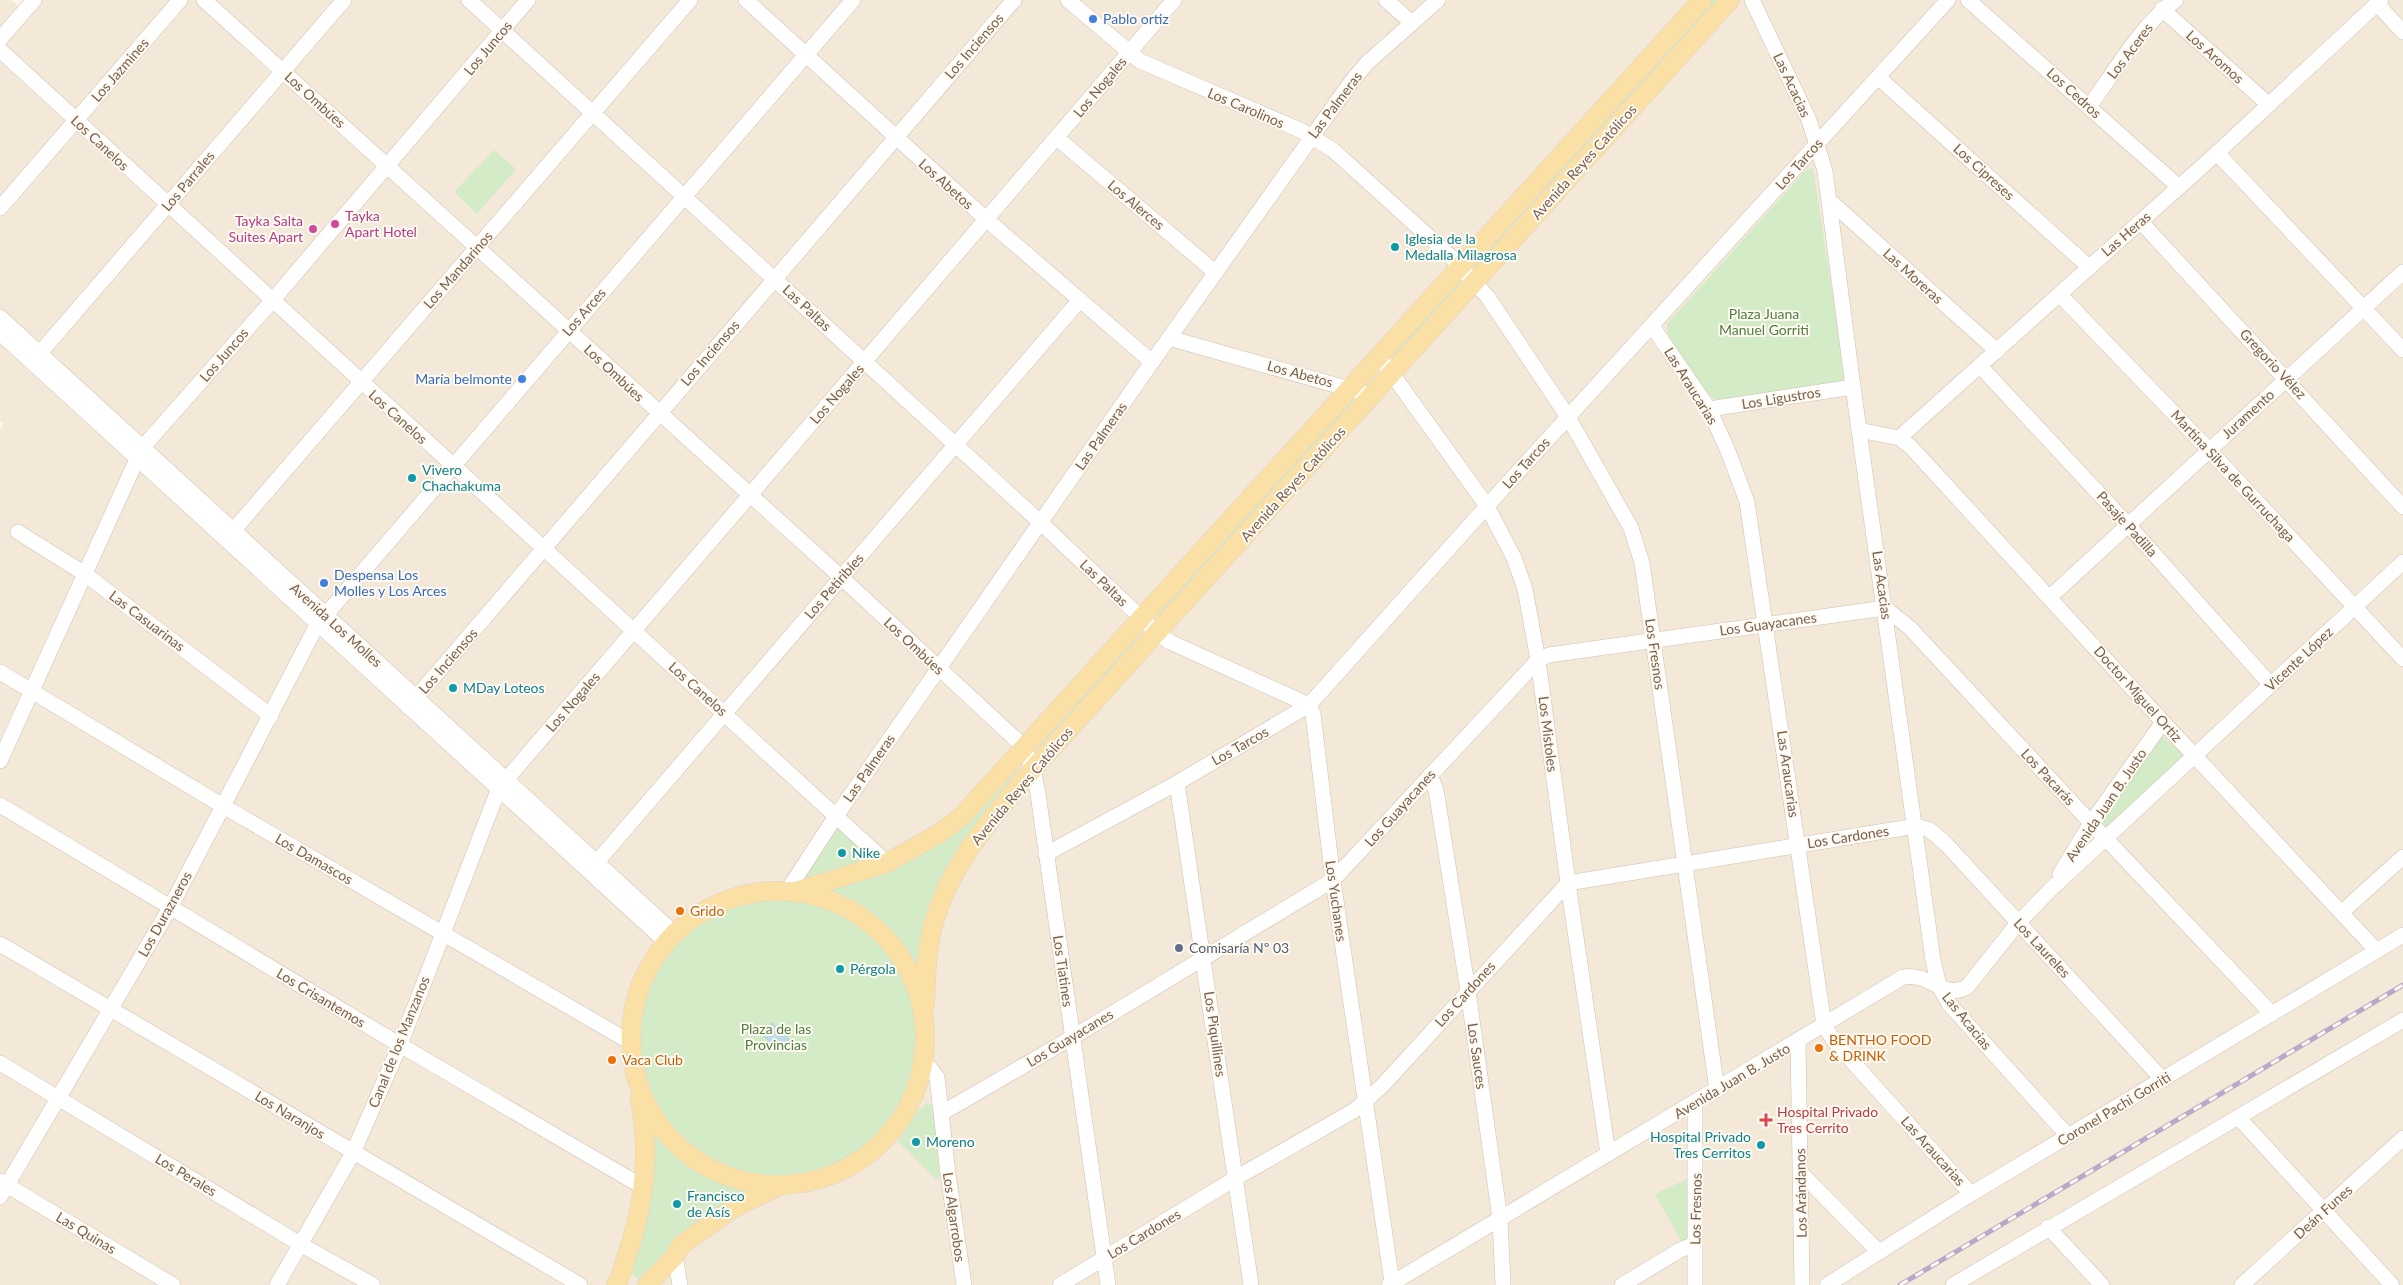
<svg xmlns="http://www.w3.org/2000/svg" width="2403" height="1285" viewBox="0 0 2403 1285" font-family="Lato,sans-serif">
  <rect width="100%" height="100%" fill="#fdf7ea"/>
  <polygon fill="#f4e9d8" points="0,0 11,0 25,11 35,0 2403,0 2403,1285 0,1285 0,429 4,424 0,421"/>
  <g fill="#d4ebc8">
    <polygon points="1707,0 1723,0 1481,272 1472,264"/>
    <polygon points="494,150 516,169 477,214 454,192"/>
    <path d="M1813,168L1845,374L1844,380L1839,384L1718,400C1701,394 1679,351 1668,335L1667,324L1806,170Z"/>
    <polygon points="1458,278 1466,286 1397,362 1389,355"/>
    <polygon points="1350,396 1358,404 1163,621 1155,613"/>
    <polygon points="1131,638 1139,645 1044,751 1036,744"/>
    <polygon points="2162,736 2186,757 2107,832 2101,824"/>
    <path d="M1014,768L1020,774L964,838L940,886L918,979C887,934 868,906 812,892L886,868Z"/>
    <polygon points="835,824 875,861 804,881 800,875"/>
    <circle cx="777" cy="1037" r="141"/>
    <polygon points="927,1103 931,1104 935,1110 942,1174 936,1179 898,1141 917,1112"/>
    <path d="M649,1113C676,1160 710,1176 762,1185L668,1249L640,1280L631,1274Z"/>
    <polygon points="1691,1177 1691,1239 1681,1241 1655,1194"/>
  </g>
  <polygon fill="#bedee7" stroke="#a4cdd9" points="772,1023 778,1029 787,1026 785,1036 792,1042 783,1044 782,1053 775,1047 766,1049 768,1040 762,1034 770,1032"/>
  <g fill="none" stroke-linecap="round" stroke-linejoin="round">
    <defs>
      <g id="minor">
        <polyline points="204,0 842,578 1024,747 1033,769 1038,794 1108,1285"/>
        <polyline points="469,0 1041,523 1157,633 1170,642 1309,705 1313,714 1333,880 1392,1283"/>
        <polyline points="746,0 987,220 1152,362"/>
        <polyline points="1068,0 1140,61 1300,130 1333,150 1449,255 1487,296 1568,417 1631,528 1642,563 1717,1090"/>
        <polyline points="1386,0 1412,23"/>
        <polyline points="1752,0 1809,120 1825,171 1853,387 1933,960 1939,986 1950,1005 2068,1136"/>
        <polyline points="1968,0 2179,187"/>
        <polyline points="2377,4 2403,32"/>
        <polyline points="2162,9 2268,104"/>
        <polyline points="0,39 34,0"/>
        <polyline points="0,50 887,863"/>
        <polyline points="1879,78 2089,267"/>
        <path d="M2089,107C2113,74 2143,22 2176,0"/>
        <polyline points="1057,138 1215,272"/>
        <polyline points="2217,153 2403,350"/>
        <polyline points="1830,201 1997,351"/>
        <polyline points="0,208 180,0"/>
        <polyline points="2141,222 2403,507"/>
        <polyline points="2060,295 2209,450 2403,659"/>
        <polyline points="0,317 673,932"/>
        <polyline points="1652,326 1709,409 1728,451 1747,502 1824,1025 1834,1041 1971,1194"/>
        <polyline points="0,333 665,941"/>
        <polyline points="1169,338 1374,396"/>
        <polyline points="1379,356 1487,506 1514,558 1525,589 1538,660 1568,883 1608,1154"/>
        <polyline points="33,361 344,0"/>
        <polyline points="1980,366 2129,526 2270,684"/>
        <polyline points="1709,409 1853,387"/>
        <polyline points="1859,430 1899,438 1910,446 2163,722 2377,951"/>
        <polyline points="1899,438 2217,153 2381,0"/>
        <polyline points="18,532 85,574 271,716"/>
        <polyline points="226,539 690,0"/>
        <polyline points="2050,597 2403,272"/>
        <polyline points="0,672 223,806 630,1042"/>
        <polyline points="408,707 1014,0"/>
        <polyline points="0,761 142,448 272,301 528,0"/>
        <polyline points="1430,775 1436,790 1468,991 1500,1219 1503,1285"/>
        <polyline points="1177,783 1251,1285"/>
        <polyline points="0,805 400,1045 643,1187"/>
        <polyline points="1046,854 1177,783 1309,705 1487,506 1948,0"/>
        <polyline points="590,870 1079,301"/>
        <polyline points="2060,874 2091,823 2163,722"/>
        <polyline points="787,891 836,816 1152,362 1351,82 1367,63 1438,0"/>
        <polyline points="2342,912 2403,857"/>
        <polyline points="0,944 580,1285"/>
        <polyline points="1798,1041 1802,1285"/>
        <polyline points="0,1063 300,1244 373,1285"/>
        <polyline points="923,1066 930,1068 937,1077 948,1174 964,1285"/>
        <polyline points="942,1113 1073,1037 1333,880 1538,660 1549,655 1885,608 1910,628 2091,823 2272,1014"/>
        <polyline points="2238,1117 2392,1285"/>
        <polyline points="1801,1173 1879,1252"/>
        <polyline points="0,1181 173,1285"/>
        <polyline points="0,1197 170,908 317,625 853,0"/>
        <polyline points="2048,1227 2102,1285"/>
        <polyline points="675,1256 680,1285"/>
        <polyline points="277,1285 353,1153 400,1045 499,788 1174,0"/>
        <polyline points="1060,1285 1236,1178 1355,1110 1382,1086 1568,883 1916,826 1930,830 1946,844 2163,1080"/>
        <path d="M1389,1285L1903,977C1929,972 1944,1000 1967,987L2018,923L2051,889L2403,562"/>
        <polyline points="1622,1285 1680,1250 1695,1244"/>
        <polyline points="1695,1285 1695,1103"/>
        <polyline points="1827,1285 1971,1194 2403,935"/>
        <polyline points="1953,1285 2403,1020"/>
        <polyline points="2242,1285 2403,1138"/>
      </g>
      <g id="major">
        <circle cx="778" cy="1038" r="147"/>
        <polyline points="794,892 887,863 940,833 962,816 1702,0"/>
        <path d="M925,1005C926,980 926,954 932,929C948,866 992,817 1033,769L1730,0"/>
        <path d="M616,1285C622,1275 624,1263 628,1252C645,1202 650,1151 640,1099"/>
        <polyline points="647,1285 675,1256 681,1245 735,1207 779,1186"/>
      </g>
    </defs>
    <use href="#minor" stroke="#cfbfaf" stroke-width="16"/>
    <use href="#major" stroke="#dcd5d1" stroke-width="20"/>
    <use href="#minor" stroke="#fff" stroke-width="15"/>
    <use href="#major" stroke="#fae0a4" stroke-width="19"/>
    <defs>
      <polyline id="rail" points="1900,1285 2403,985"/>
    </defs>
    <use href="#rail" stroke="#bba7c8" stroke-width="5"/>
    <use href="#rail" stroke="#fffaf1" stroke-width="3" stroke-dasharray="9" stroke-linecap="butt"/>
  </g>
  <g fill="#3f7fe0" stroke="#fffaf1" stroke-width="2">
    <circle cx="1093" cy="19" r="5"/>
    <circle cx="522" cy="379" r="5"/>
    <circle cx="324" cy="583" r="5"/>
  </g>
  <g fill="#d1479c" stroke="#fffaf1" stroke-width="2">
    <circle cx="335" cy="224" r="5"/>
    <circle cx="313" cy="229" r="5"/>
  </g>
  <g fill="#0f9aa8" stroke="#fffaf1" stroke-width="2">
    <circle cx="1395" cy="247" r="5"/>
    <circle cx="412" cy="478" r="5"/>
    <circle cx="453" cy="688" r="5"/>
    <circle cx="842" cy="853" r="5"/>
    <circle cx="840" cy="969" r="5"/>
    <circle cx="916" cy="1142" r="5"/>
    <circle cx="1761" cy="1145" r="5"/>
    <circle cx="677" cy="1204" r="5"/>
  </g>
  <g fill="#e8710a" stroke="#fffaf1" stroke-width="2">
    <circle cx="680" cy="911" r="5"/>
    <circle cx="1819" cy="1048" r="5"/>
    <circle cx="612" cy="1060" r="5"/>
  </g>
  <circle fill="#5c6f8a" stroke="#fffaf1" stroke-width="2" cx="1179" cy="948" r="5"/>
  <path fill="#e0444e" stroke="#fffaf1" stroke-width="2" d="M1763.5 1112.5h5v5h5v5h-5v5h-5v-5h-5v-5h5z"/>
  <g text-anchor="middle" stroke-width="4" stroke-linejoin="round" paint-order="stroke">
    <g font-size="14" fill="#366cbe" stroke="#fffaf1" text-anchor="start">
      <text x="1103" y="24">Pablo ortiz</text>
      <text x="512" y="384" text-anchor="end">María belmonte</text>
      <text x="334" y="580">Despensa Los<tspan x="334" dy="16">Molles y Los Arces</tspan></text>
    </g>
    <g font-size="14" fill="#785f4d" stroke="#fffaf1">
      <text transform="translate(974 46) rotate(-49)" y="5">Los Inciensos</text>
      <text transform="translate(488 48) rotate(-50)" y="5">Los Juncos</text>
      <text transform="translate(2130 51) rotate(-53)" y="5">Los Aceres</text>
      <text transform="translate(2215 57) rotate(42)" y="5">Los Aromos</text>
      <text transform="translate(120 70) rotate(-49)" y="5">Los Jazmines</text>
      <text transform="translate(1792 85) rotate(65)" y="5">Las Acacias</text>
      <text transform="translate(1100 87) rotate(-50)" y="5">Los Nogales</text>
      <text transform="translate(2074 93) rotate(42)" y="5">Los Cedros</text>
      <text transform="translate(315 100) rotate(42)" y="5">Los Ombúes</text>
      <text transform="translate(1335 105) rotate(-53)" y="5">Las Palmeras</text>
      <text transform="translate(1246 108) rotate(23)" y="5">Los Carolinos</text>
      <text transform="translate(100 143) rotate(43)" y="5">Los Canelos</text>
      <text transform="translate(1584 162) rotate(-48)" y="5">Avenida Reyes Católicos</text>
      <text transform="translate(1799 164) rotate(-48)" y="5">Los Tarcos</text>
      <text transform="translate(1984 172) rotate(42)" y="5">Los Cipreses</text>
      <text transform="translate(188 181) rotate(-50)" y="5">Los Parrales</text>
      <text transform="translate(946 184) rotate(42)" y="5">Los Abetos</text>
      <text transform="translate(1136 205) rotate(40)" y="5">Los Alerces</text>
      <text transform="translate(2126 234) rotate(-41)" y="5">Las Heras</text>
      <text transform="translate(458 270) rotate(-49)" y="5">Los Mandarinos</text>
      <text transform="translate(1913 276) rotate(42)" y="5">Las Moreras</text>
      <text transform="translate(807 308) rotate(43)" y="5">Las Paltas</text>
      <text transform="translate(584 312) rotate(-49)" y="5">Los Arces</text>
      <text transform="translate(710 353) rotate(-49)" y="5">Los Inciensos</text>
      <text transform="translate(224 355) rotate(-49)" y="5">Los Juncos</text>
      <text transform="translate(2273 364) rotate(47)" y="5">Gregorio Vélez</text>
      <text transform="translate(614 373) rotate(43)" y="5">Los Ombúes</text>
      <text transform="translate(1300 374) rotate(15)" y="5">Los Abetos</text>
      <text transform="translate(1691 386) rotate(58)" y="5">Las Araucarias</text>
      <text transform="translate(837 394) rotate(-49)" y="5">Los Nogales</text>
      <text transform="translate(1781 398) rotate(-9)" y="5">Los Ligustros</text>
      <text transform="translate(2248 414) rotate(-42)" y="5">Juramento</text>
      <text transform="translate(398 417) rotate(42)" y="5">Los Canelos</text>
      <text transform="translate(1101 436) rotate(-55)" y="5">Las Palmeras</text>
      <text transform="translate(1526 463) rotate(-48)" y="5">Los Tarcos</text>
      <text transform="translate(2233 476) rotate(47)" y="5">Martina Silva de Gurruchaga</text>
      <text transform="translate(1293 484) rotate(-48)" y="5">Avenida Reyes Católicos</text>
      <text transform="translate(2127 524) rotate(48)" y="5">Pasaje Padilla</text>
      <text transform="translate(1104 583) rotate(44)" y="5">Las Paltas</text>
      <text transform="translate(1882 585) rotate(82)" y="5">Las Acacias</text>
      <text transform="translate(834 586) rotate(-49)" y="5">Los Petiribíes</text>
      <text transform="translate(147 621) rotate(37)" y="5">Las Casuarinas</text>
      <text transform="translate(1768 624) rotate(-8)" y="5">Los Guayacanes</text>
      <text transform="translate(336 625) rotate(42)" y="5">Avenida Los Molles</text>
      <text transform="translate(914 646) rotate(43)" y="5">Los Ombúes</text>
      <text transform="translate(1655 654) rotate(82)" y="5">Los Fresnos</text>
      <text transform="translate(2299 659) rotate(-43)" y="5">Vicente López</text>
      <text transform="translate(448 661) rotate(-49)" y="5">Los Inciensos</text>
      <text transform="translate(698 689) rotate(42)" y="5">Los Canelos</text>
      <text transform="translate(2138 694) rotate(48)" y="5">Doctor Miguel Ortiz</text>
      <text transform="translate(573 702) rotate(-49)" y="5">Los Nogales</text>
      <text transform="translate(1548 734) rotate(83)" y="5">Los Mistoles</text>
      <text transform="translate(1240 746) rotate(-30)" y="5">Los Tarcos</text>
      <text transform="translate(869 768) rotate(-55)" y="5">Las Palmeras</text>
      <text transform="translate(1788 774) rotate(82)" y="5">Las Araucarias</text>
      <text transform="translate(2048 777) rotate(47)" y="5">Los Pacarás</text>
      <text transform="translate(1022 786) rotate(-50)" y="5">Avenida Reyes Católicos</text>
      <text transform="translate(2106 805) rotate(-56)" y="5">Avenida Juan B. Justo</text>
      <text transform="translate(1400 808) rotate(-48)" y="5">Los Guayacanes</text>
      <text transform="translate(1848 837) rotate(-9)" y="5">Los Cardones</text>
      <text transform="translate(314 859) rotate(30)" y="5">Los Damascos</text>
      <text transform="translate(1336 901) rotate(82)" y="5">Los Yuchanes</text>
      <text transform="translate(165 914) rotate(-61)" y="5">Los Durazneros</text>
      <text transform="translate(2042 948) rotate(47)" y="5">Los Laureles</text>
      <text transform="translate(1063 971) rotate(82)" y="5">Los Tiatines</text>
      <text transform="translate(1465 994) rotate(-48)" y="5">Los Cardones</text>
      <text transform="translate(321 998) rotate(31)" y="5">Los Crisantemos</text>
      <text transform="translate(1967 1021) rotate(51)" y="5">Las Acacias</text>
      <text transform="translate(1215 1034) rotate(82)" y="5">Los Piquillines</text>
      <text transform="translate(1070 1038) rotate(-31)" y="5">Los Guayacanes</text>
      <text transform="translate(399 1042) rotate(-68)" y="5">Canal de los Manzanos</text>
      <text transform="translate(1477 1056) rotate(82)" y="5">Los Sauces</text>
      <text transform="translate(1732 1081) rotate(-31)" y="5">Avenida Juan B. Justo</text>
      <text transform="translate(2114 1109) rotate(-31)" y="5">Coronel Pachi Gorriti</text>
      <text transform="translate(290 1115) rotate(31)" y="5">Los Naranjos</text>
      <text transform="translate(1933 1151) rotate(48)" y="5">Las Araucarias</text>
      <text transform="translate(186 1175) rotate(31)" y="5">Los Perales</text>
      <text transform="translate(1801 1193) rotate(-91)" y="5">Los Arándanos</text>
      <text transform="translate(1696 1209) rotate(-89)" y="5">Los Fresnos</text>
      <text transform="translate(2323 1212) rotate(-42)" y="5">Deán Funes</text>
      <text transform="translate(954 1217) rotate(82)" y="5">Los Algarrobos</text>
      <text transform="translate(86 1233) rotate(31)" y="5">Las Quinas</text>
      <text transform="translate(1144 1234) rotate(-31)" y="5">Los Cardones</text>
    </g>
    <g font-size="14" fill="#b23c85" stroke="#fffaf1" text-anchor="start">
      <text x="345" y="221">Tayka<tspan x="345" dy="16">Apart Hotel</tspan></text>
      <text x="303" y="226" text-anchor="end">Tayka Salta<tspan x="303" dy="16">Suites Apart</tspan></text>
    </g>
    <g font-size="14" fill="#0d838f" stroke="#fffaf1" text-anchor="start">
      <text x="1405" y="244">Iglesia de la<tspan x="1405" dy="16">Medalla Milagrosa</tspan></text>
      <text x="422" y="475">Vivero<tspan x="422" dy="16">Chachakuma</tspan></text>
      <text x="463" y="693">MDay Loteos</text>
      <text x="852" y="858">Nike</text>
      <text x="850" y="974">Pérgola</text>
      <text x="1751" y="1142" text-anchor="end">Hospital Privado<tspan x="1751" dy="16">Tres Cerritos</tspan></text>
      <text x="926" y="1147">Moreno</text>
      <text x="687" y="1201">Francisco<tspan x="687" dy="16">de Asís</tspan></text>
    </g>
    <g font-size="14" fill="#517e44" stroke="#fffaf1">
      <text x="1764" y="319">Plaza Juana<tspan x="1764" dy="16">Manuel Gorriti</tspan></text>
      <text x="776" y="1034">Plaza de las<tspan x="776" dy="16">Provincias</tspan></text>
    </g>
    <g font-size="14" fill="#c56008" stroke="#fffaf1" text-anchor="start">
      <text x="690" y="916">Grido</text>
      <text x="1829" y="1045">BENTHO FOOD<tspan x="1829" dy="16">&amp; DRINK</tspan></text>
      <text x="622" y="1065">Vaca Club</text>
    </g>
    <g font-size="14" fill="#4e5e75" stroke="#fffaf1" text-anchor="start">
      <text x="1189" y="953">Comisaría Nº 03</text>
    </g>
    <g font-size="14" fill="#be3a42" stroke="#fffaf1" text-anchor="start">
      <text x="1777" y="1117">Hospital Privado<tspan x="1777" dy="16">Tres Cerrito</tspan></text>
    </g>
  </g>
</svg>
